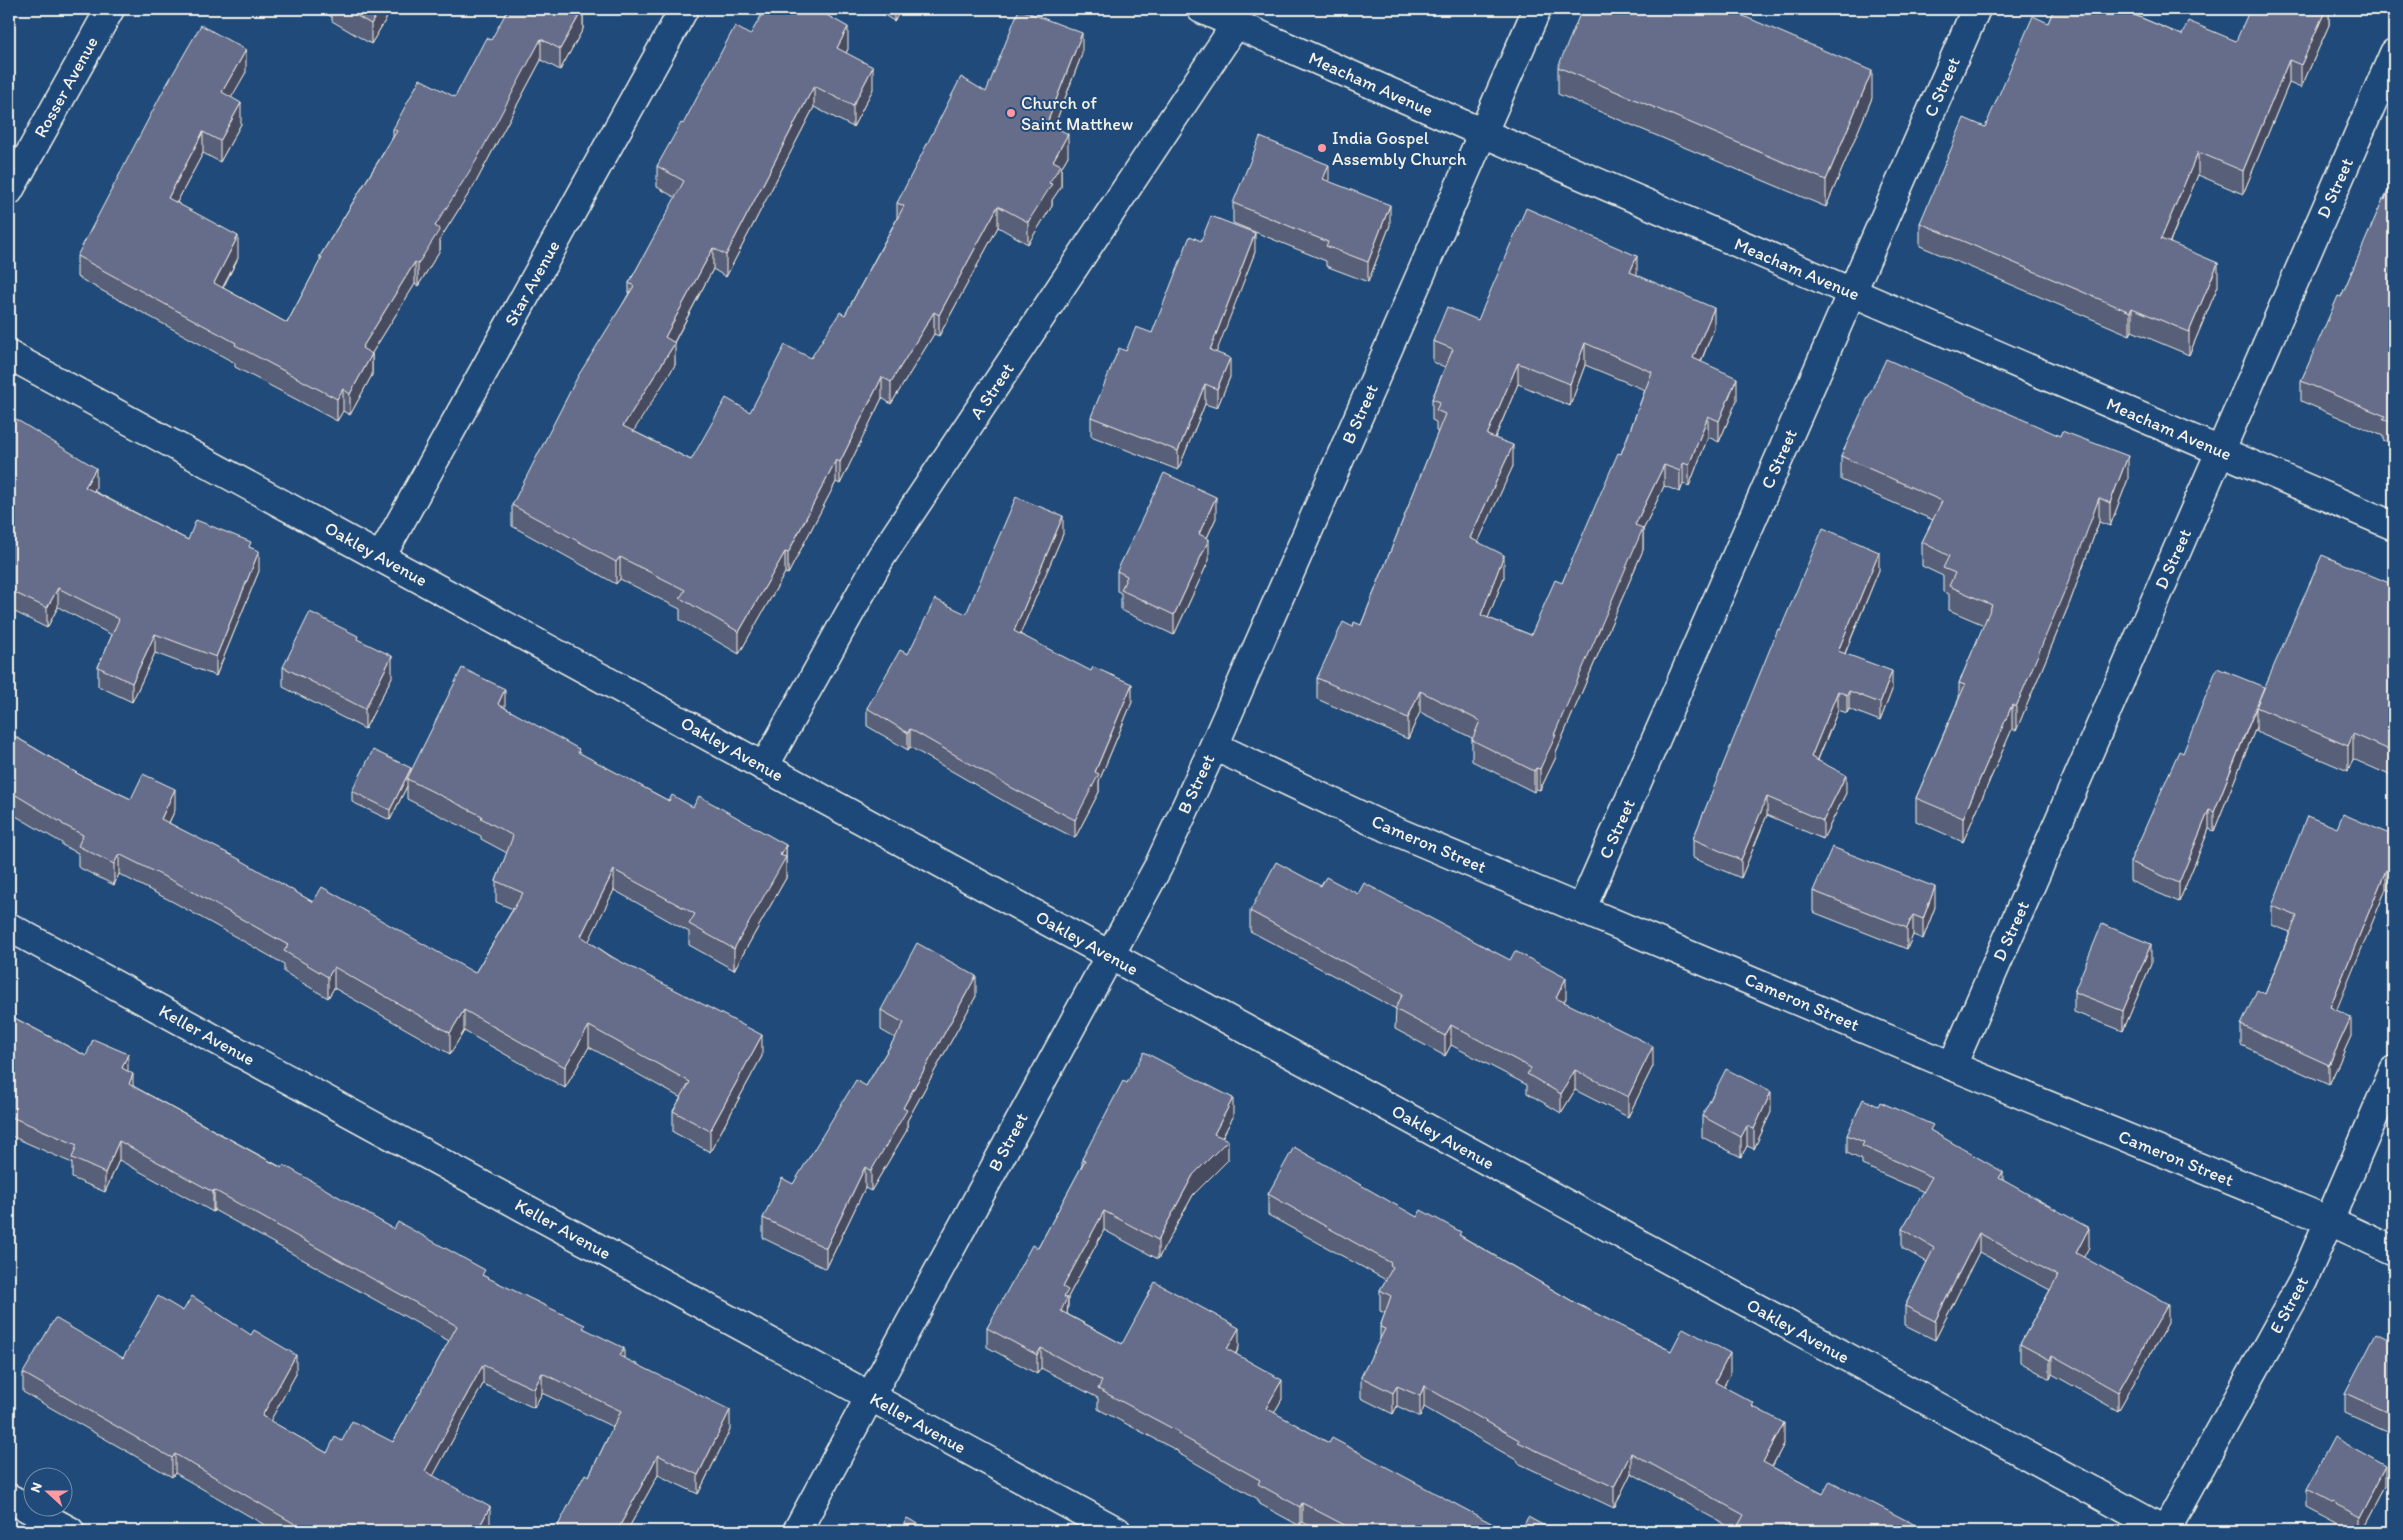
<svg xmlns="http://www.w3.org/2000/svg" width="2403" height="1540" viewBox="0 0 2403 1540" font-family="Itim,sans-serif">
  <rect width="100%" height="100%" fill="#1f4a7a"/>
  <filter id="ink" filterUnits="userSpaceOnUse"><feTurbulence type="fractalNoise" baseFrequency=".02" numOctaves="2"/><feDisplacementMap in="SourceGraphic" scale="10" xChannelSelector="R" yChannelSelector="G"/><feConvolveMatrix kernelMatrix="1 2 1 2 8 2 1 2 1" color-interpolation-filters="sRGB"/></filter>
  <g filter="url(#ink)">
    <g fill="none" stroke-linecap="round" stroke-linejoin="round">
      <defs>
        <g id="minor">
          <polyline points="9,191 110,9"/>
          <polyline points="9,355 2166,1531"/>
          <polyline points="381,557 684,9"/>
          <polyline points="1214,746 1374,822 1952,1066 2330,1221 2394,1251"/>
          <polyline points="764,767 881,557 1236,24"/>
          <polyline points="1582,908 1976,9"/>
          <polyline points="9,927 1117,1531"/>
          <polyline points="1952,1066 2394,53"/>
          <polyline points="9,1498 70,1531"/>
          <polyline points="797,1531 1158,867 1214,746 1537,9"/>
          <polyline points="2165,1531 2303,1281 2394,1070"/>
        </g>
        <polyline id="secondary" points="1201,9 1483,133 2394,526"/>
      </defs>
      <use href="#minor" stroke="#f4f1e8" stroke-width="31"/>
      <use href="#secondary" stroke="#f4f1e8" stroke-width="31"/>
      <use href="#minor" stroke="#1f4a7a" stroke-width="28"/>
      <use href="#secondary" stroke="#1f4a7a" stroke-width="28"/>
    </g>
    <g fill="#585e78" stroke="#f4f1e8" fill-rule="evenodd">
      <polygon points="317,9 392,9 371,44 332,21 332,17"/>
      <polygon points="583,9 583,29 560,70 541,60 476,182 440,239 440,250 418,286 415,284 372,353 372,375 350,415 343,411 337,421 235,367 235,363 77,277 77,256 246,72 231,97 241,124 220,162 203,153 177,202 238,258 223,288 287,323 320,261 320,256 393,137 393,129 455,97 491,40"/>
      <polygon points="874,9 902,9 894,21"/>
      <polygon points="2054,9 2126,9 2125,11 2182,35 2236,41 2329,9 2329,25 2301,88 2289,83 2243,194 2198,175 2170,242 2218,286 2189,355 2132,331 2130,335 1920,246 1920,223 1985,127 2048,23"/>
      <polygon points="750,35 848,49 846,53 873,89 853,127 814,107 726,277 713,269 674,343 675,365 633,431 691,460 750,412 811,358 845,315 897,218 897,203 986,92 1082,54 1054,127 1068,156 1061,168 1061,187 1052,200 1052,206 1028,244 998,227 939,336 934,334 891,404 882,398 840,484 836,482 788,574 785,573 739,654 680,620 680,609 620,579 616,584 512,526 512,505 629,293 629,283 676,198 657,187 657,166"/>
      <polygon points="1558,67 1872,98 1826,207 1558,94"/>
      <polygon points="2394,177 2394,444 2383,440 2383,436 2301,401 2301,381 2341,297"/>
      <polygon points="1329,182 1390,225 1368,282 1326,266 1326,261 1233,223 1233,203"/>
      <polygon points="1201,241 1255,252 1216,352 1230,377 1217,408 1205,404 1178,470 1091,436 1091,417 1126,351 1152,333"/>
      <path d="M1637,275L1714,329L1701,362L1737,400L1719,442L1708,437L1689,486L1683,484L1680,492L1664,486L1643,530V550L1556,752V757L1540,790L1536,789L1534,792L1472,761V738L1420,712L1408,739L1317,699V678L1353,627L1361,625L1438,432L1436,431V422L1432,420V399L1445,367L1433,362V341L1478,320ZM1585,365L1645,390L1621,454L1562,583L1531,635L1488,618L1504,577L1478,542L1513,466L1495,438L1518,384L1570,406Z"/>
      <polygon points="9,415 96,487 94,491 188,540 251,548 259,571 216,676 155,653 132,702 98,686 98,667 112,635 58,607 47,628 9,609"/>
      <polygon points="1841,456 2128,479 2110,526 2099,522 2070,602 2016,731 2012,729 1963,842 1916,821 1916,798 1959,698 1959,683 1984,625 1949,610 1949,594 1943,592 1943,576 1922,566 1922,542 1933,520 1841,480"/>
      <polygon points="1216,518 1207,538 1209,560 1174,635 1121,610 1121,593 1117,591 1117,571"/>
      <polygon points="1063,534 1020,634 1132,702 1099,781 1099,792 1075,838 1014,807 910,747 908,750 867,726 867,708 908,654 966,614"/>
      <polygon points="1879,570 1845,654 1892,690 1880,721 1849,709 1847,713 1838,710 1818,760 1846,793 1823,839 1767,815 1741,878 1693,858 1693,839 1780,630"/>
      <polygon points="2394,585 2394,777 2353,759 2348,771 2256,732 2256,727 2214,831 2209,829 2179,902 2130,881 2130,862 2183,753"/>
      <polygon points="358,640 392,677 365,729 283,687 283,667"/>
      <polygon points="505,708 579,753 669,801 693,807 786,845 786,878 734,970 689,945 689,932 614,890 588,941 762,1056 710,1152 673,1132 673,1111 681,1098 589,1047 565,1088 464,1031 450,1054 334,988 328,998 284,972 284,964 177,904 119,874 114,885 78,867 78,853 62,845 62,843 9,812 9,733 80,775 131,799 175,810 169,823 313,902 475,973 513,909 496,902 496,881 507,853 481,839 481,836 407,799 407,786 390,820 352,802 352,791 411,771"/>
      <polygon points="2337,828 2394,836 2394,892 2386,889 2336,1010 2351,1036 2329,1085 2241,1045 2241,1025 2265,994 2290,932 2272,925 2272,906"/>
      <polygon points="1321,886 1358,894 1566,998 1564,1002 1653,1066 1628,1117 1575,1090 1561,1113 1527,1093 1527,1085 1451,1045 1445,1056 1395,1029 1396,1009 1250,931 1250,911"/>
      <polygon points="1813,891 1935,907 1923,939 1913,935 1907,949 1813,912"/>
      <polygon points="2151,964 2123,1031 2074,1012 2074,992"/>
      <polygon points="976,996 907,1121 907,1130 871,1191 865,1188 826,1269 763,1238 763,1218 793,1184 866,1086 895,1038 881,1030 881,1010"/>
      <polygon points="9,1015 86,1056 128,1071 133,1086 394,1229 585,1329 624,1358 730,1430 698,1494 658,1475 627,1531 555,1531 589,1476 613,1427 542,1393 534,1408 483,1384 433,1476 490,1526 488,1531 275,1531 175,1473 172,1477 23,1392 23,1373 123,1358 296,1374 270,1421 327,1453 342,1441 393,1442 449,1341 214,1210 213,1212 119,1160 105,1192 72,1178 72,1163 9,1135"/>
      <polygon points="1127,1083 1233,1117 1222,1138 1228,1160 1193,1195 1158,1259 1104,1230 1068,1297 1068,1309 1067,1311 1067,1314 1122,1344 1239,1347 1236,1354 1282,1399 1274,1413 1329,1443 1506,1531 1320,1531 1302,1522 1300,1526 1258,1503 1258,1499 1178,1453 1178,1451 1098,1409 1098,1398 1041,1368 1037,1374 987,1347 987,1328 1038,1248 1082,1166 1082,1159"/>
      <polygon points="1771,1112 1754,1149 1747,1146 1741,1157 1702,1137 1702,1116"/>
      <polygon points="1933,1132 2003,1180 2089,1247 2083,1258 2168,1323 2118,1411 2052,1374 2050,1379 2020,1362 2020,1344 2050,1290 1979,1252 1935,1340 1905,1325 1905,1306 1927,1262 1902,1248 1902,1229 1924,1192 1862,1165 1862,1160 1847,1153 1847,1135"/>
      <polygon points="1268,1194 1417,1217 1461,1236 1577,1304 1671,1351 1730,1374 1723,1387 1754,1407 1784,1444 1772,1467 1823,1494 1927,1531 1735,1531 1735,1530 1631,1473 1614,1508 1518,1463 1518,1461 1424,1407 1420,1417 1397,1406 1393,1414 1361,1398 1361,1377 1380,1340 1380,1327 1385,1313 1380,1311 1380,1290 1386,1280 1268,1215"/>
      <polygon points="2394,1342 2394,1435 2345,1413 2345,1393"/>
      <polygon points="2386,1486 2362,1531 2351,1531 2307,1508 2307,1488"/>
    </g>
    <g fill="#474c61" stroke="#f4f1e8">
      <polygon points="380,9 392,9 371,44 371,24"/>
      <polygon points="583,9 583,29 560,70 560,49"/>
      <polygon points="894,9 902,9 894,21"/>
      <polygon points="2326,9 2329,9 2329,25 2301,88 2301,65"/>
      <polygon points="848,27 848,49 837,69 837,48"/>
      <polygon points="1082,33 1082,54 1047,145 1047,123"/>
      <polygon points="541,39 541,60 476,182 440,239 440,250 418,286 418,264 435,226"/>
      <polygon points="246,50 246,72 222,114 222,92"/>
      <polygon points="2289,60 2289,83 2243,194 2243,171"/>
      <polygon points="873,67 873,89 853,127 853,106"/>
      <polygon points="1872,71 1872,98 1826,207 1826,180"/>
      <polygon points="814,86 814,107 726,277 726,255"/>
      <polygon points="241,103 241,124 220,162 220,141"/>
      <polygon points="203,132 203,153 168,219 168,198"/>
      <polygon points="1068,134 1068,156 1061,168 1061,187 1052,200 1052,206 1028,244 1028,222 1049,183 1053,161"/>
      <polygon points="2198,152 2198,175 2161,262 2161,239"/>
      <polygon points="1329,165 1329,185 1323,179"/>
      <polygon points="1390,205 1390,225 1368,282 1368,262"/>
      <polygon points="998,206 998,227 939,336 939,315"/>
      <polygon points="1255,233 1255,252 1210,369 1210,350"/>
      <polygon points="238,236 238,258 214,304 214,283"/>
      <polygon points="713,248 713,269 665,359 665,337"/>
      <polygon points="1637,256 1637,277 1630,272"/>
      <polygon points="415,262 415,284 362,369 362,348"/>
      <polygon points="2218,263 2218,286 2189,355 2189,332"/>
      <polygon points="1714,308 1714,329 1693,380 1693,358"/>
      <polygon points="2132,308 2132,331 2130,335 2130,312"/>
      <polygon points="934,312 934,334 891,404 891,382"/>
      <polygon points="675,343 675,365 623,448 623,426"/>
      <polygon points="1585,343 1585,365 1570,406 1570,384"/>
      <polygon points="372,354 372,375 350,415 350,394"/>
      <polygon points="1230,358 1230,377 1217,408 1217,389"/>
      <polygon points="1518,363 1518,384 1487,456 1487,435"/>
      <polygon points="882,377 882,398 840,484 840,462"/>
      <polygon points="1737,378 1737,400 1719,442 1719,421"/>
      <polygon points="1205,384 1205,404 1178,470 1178,451"/>
      <polygon points="343,389 343,411 337,421 337,399"/>
      <polygon points="1708,416 1708,437 1689,486 1689,465"/>
      <polygon points="1513,445 1513,466 1470,560 1470,538"/>
      <polygon points="2128,456 2128,479 2110,526 2110,503"/>
      <polygon points="836,460 836,482 788,574 788,553"/>
      <polygon points="1683,463 1683,484 1680,492 1680,471"/>
      <polygon points="1664,465 1664,486 1643,530 1643,550 1556,752 1556,757 1540,790 1540,769 1554,735 1635,525"/>
      <polygon points="96,468 96,487 85,506 85,487"/>
      <polygon points="1216,497 1216,518 1199,555 1199,534"/>
      <polygon points="2099,498 2099,522 2070,602 2016,731 2016,707"/>
      <polygon points="1063,516 1063,534 1014,648 1014,631"/>
      <polygon points="1209,539 1209,560 1174,635 1174,615"/>
      <polygon points="259,551 259,571 216,676 216,657"/>
      <polygon points="785,552 785,573 739,654 739,632"/>
      <polygon points="1879,552 1879,570 1838,670 1838,651"/>
      <polygon points="1504,555 1504,577 1481,636 1481,615"/>
      <polygon points="620,557 620,579 616,584 616,562"/>
      <polygon points="58,588 58,607 47,628 47,608"/>
      <polygon points="155,634 155,653 132,702 132,683"/>
      <polygon points="392,656 392,677 365,729 365,709"/>
      <polygon points="1892,671 1892,690 1880,721 1880,703"/>
      <polygon points="1132,684 1132,702 1099,781 1099,792 1075,838 1075,820"/>
      <polygon points="505,689 505,710 498,704"/>
      <polygon points="1420,691 1420,712 1408,739 1408,718"/>
      <polygon points="1838,691 1838,710 1811,776 1811,757"/>
      <polygon points="1849,691 1849,709 1847,713 1847,695"/>
      <polygon points="2012,705 2012,729 1963,842 1963,818"/>
      <polygon points="2256,708 2256,727 2214,831 2214,812"/>
      <polygon points="910,729 910,747 908,750 908,733"/>
      <polygon points="2353,734 2353,759 2348,771 2348,746"/>
      <polygon points="411,768 411,779 407,779 407,786 390,820 390,810"/>
      <polygon points="1536,768 1536,789 1534,792 1534,771"/>
      <polygon points="1846,775 1846,793 1823,839 1823,821"/>
      <polygon points="175,789 175,810 161,839 161,819"/>
      <polygon points="1767,797 1767,815 1741,878 1741,860"/>
      <polygon points="2209,810 2209,829 2179,902 2179,883"/>
      <polygon points="786,845 786,878 734,970 734,949"/>
      <polygon points="119,854 119,874 114,885 114,864"/>
      <polygon points="614,870 614,890 581,957 581,936"/>
      <polygon points="2386,870 2386,889 2330,1026 2330,1007"/>
      <polygon points="1935,887 1935,907 1923,939 1923,919"/>
      <polygon points="1913,915 1913,935 1907,949 1907,928"/>
      <polygon points="2151,944 2151,964 2123,1031 2123,1011"/>
      <polygon points="334,967 334,988 328,998 328,977"/>
      <polygon points="976,976 976,996 907,1121 907,1130 871,1191 871,1171 903,1108"/>
      <polygon points="1566,978 1566,998 1556,1017 1556,998"/>
      <polygon points="464,1010 464,1031 450,1054 450,1033"/>
      <polygon points="2351,1017 2351,1036 2329,1085 2329,1065"/>
      <polygon points="1451,1025 1451,1045 1445,1056 1445,1036"/>
      <polygon points="589,1026 589,1047 565,1088 565,1067"/>
      <polygon points="762,1035 762,1056 710,1152 710,1131"/>
      <polygon points="1653,1046 1653,1066 1628,1117 1628,1097"/>
      <polygon points="128,1054 128,1074 122,1068"/>
      <polygon points="1575,1070 1575,1090 1561,1113 1561,1094"/>
      <polygon points="133,1074 133,1093 129,1084"/>
      <polygon points="1771,1092 1771,1112 1754,1149 1754,1129"/>
      <polygon points="1233,1098 1233,1117 1214,1153 1214,1134"/>
      <polygon points="1747,1126 1747,1146 1741,1157 1741,1137"/>
      <polygon points="1228,1140 1228,1160 1193,1195 1158,1259 1158,1240 1193,1175"/>
      <polygon points="119,1141 119,1160 105,1192 105,1173"/>
      <polygon points="865,1167 865,1188 826,1269 826,1248"/>
      <polygon points="2003,1172 2003,1191 1999,1178"/>
      <polygon points="214,1190 214,1210 213,1212 213,1192"/>
      <polygon points="1104,1211 1104,1230 1068,1297 1067,1318 1061,1311 1063,1287"/>
      <polygon points="2089,1228 2089,1247 2076,1272 2076,1253"/>
      <polygon points="1979,1233 1979,1252 1935,1340 1935,1321"/>
      <polygon points="2168,1304 2168,1323 2118,1411 2118,1392"/>
      <polygon points="1239,1328 1239,1347 1227,1369 1227,1349"/>
      <polygon points="624,1348 624,1367 620,1356"/>
      <polygon points="1041,1348 1041,1368 1037,1374 1037,1355"/>
      <polygon points="1730,1353 1730,1374 1715,1403 1715,1382"/>
      <polygon points="296,1355 296,1374 262,1436 262,1416"/>
      <polygon points="2052,1355 2052,1374 2050,1379 2050,1360"/>
      <polygon points="483,1365 483,1384 425,1491 425,1471"/>
      <polygon points="542,1373 542,1393 534,1408 534,1389"/>
      <polygon points="1282,1380 1282,1399 1266,1427 1266,1408"/>
      <polygon points="1397,1386 1397,1406 1393,1414 1393,1393"/>
      <polygon points="1424,1386 1424,1407 1420,1417 1420,1396"/>
      <polygon points="730,1410 730,1430 698,1494 698,1475"/>
      <polygon points="1784,1423 1784,1444 1763,1483 1763,1462"/>
      <polygon points="1631,1453 1631,1473 1614,1508 1614,1487"/>
      <polygon points="175,1454 175,1473 172,1477 172,1458"/>
      <polygon points="658,1455 658,1475 627,1531 617,1531"/>
      <polygon points="2386,1466 2386,1486 2362,1531 2360,1531 2360,1516"/>
      <polygon points="1302,1503 1302,1522 1300,1526 1300,1507"/>
      <polygon points="490,1507 490,1526 488,1531 477,1531"/>
    </g>
    <g fill="#666d8b" stroke="#f4f1e8" fill-rule="evenodd">
      <polygon points="345,9 380,9 371,24"/>
      <polygon points="508,9 583,9 560,49 541,39 476,161 435,226 440,229 418,264 415,262 362,348 372,354 350,394 343,389 337,399 235,345 236,343 77,256 163,91 201,25 246,50 222,92 241,103 220,141 203,132 168,198 238,236 214,283 287,323 322,257 320,256 397,131 393,129 420,79 455,97 486,38 491,40"/>
      <polygon points="765,9 816,9 848,27 837,48 873,67 853,106 814,86 726,255 713,248 665,337 675,343 623,426 691,460 726,398 750,412 785,345 811,358 840,312 845,315 904,206 897,203 961,77 986,92 1019,9 1082,33 1047,123 1068,134 1053,161 1061,165 1049,183 1052,184 1028,222 998,206 939,315 934,312 891,382 882,377 840,462 836,460 788,553 785,552 739,632 680,598 685,590 620,557 616,562 512,505 578,376 634,286 629,283 684,181 657,166 681,123 683,124 735,26 750,35"/>
      <polygon points="1582,9 1727,9 1872,71 1826,180 1558,67"/>
      <polygon points="2054,9 2120,9 2182,35 2188,21 2236,41 2250,9 2326,9 2301,65 2289,60 2243,171 2198,152 2161,239 2218,263 2189,332 2132,308 2130,312 1920,223 1964,118 1985,127 2033,16 2048,23"/>
      <polygon points="1260,137 1329,165 1323,179 1390,205 1368,262 1326,246 1328,242 1233,203"/>
      <polygon points="2394,177 2394,424 2383,419 2385,416 2301,381 2338,296 2341,297 2383,199 2385,200"/>
      <path d="M1526,208L1637,256L1630,272L1714,308L1693,358L1737,378L1719,421L1708,416L1689,465L1683,463L1680,471L1664,465L1635,525L1643,528L1554,735H1556L1540,769L1536,768L1534,771L1472,740L1480,721L1420,691L1408,718L1317,678L1343,622L1353,627L1354,622L1361,625L1445,414L1436,410L1440,402L1432,399L1453,349L1433,341L1447,307L1478,320ZM1585,343L1652,372L1621,454L1618,453L1562,583L1555,580L1531,635L1481,615L1504,555L1470,538L1513,445L1487,435L1518,363L1570,384Z"/>
      <polygon points="1211,216 1255,233 1210,350 1230,358 1217,389 1205,384 1178,451 1091,417 1119,348 1126,351 1136,327 1152,333 1190,236 1201,241"/>
      <polygon points="1886,359 2060,436 2062,431 2128,456 2110,503 2099,498 2070,578 2016,707 2012,705 1963,818 1916,798 1965,685 1959,683 1992,605 1949,586 1955,573 1943,568 1949,556 1922,542 1942,501 1841,456"/>
      <polygon points="9,415 96,468 85,487 188,540 196,520 251,542 249,547 259,551 216,657 155,634 132,683 98,667 119,619 58,588 47,608 9,590"/>
      <polygon points="1164,473 1216,497 1199,534 1209,539 1174,615 1121,590 1127,576 1117,571"/>
      <polygon points="1016,497 1063,516 1014,631 1091,671 1093,667 1132,684 1095,772 1099,774 1075,820 1014,789 910,729 908,733 867,708 900,650 908,654 935,599 966,614"/>
      <polygon points="1823,528 1879,552 1838,651 1892,671 1880,703 1849,691 1847,695 1838,691 1811,757 1846,775 1823,821 1767,797 1741,860 1693,839 1778,629 1780,630"/>
      <polygon points="2322,555 2394,585 2394,752 2353,734 2348,746 2256,707"/>
      <polygon points="310,612 358,636 357,639 392,656 365,709 283,667"/>
      <polygon points="462,668 505,689 498,704 579,749 578,752 669,801 672,795 693,807 699,796 786,845 780,855 786,857 734,949 689,924 695,914 614,870 581,936 610,956 762,1035 710,1131 673,1111 690,1082 589,1026 565,1067 464,1010 450,1033 334,967 328,977 284,951 288,945 177,883 119,854 114,864 78,846 83,835 62,824 62,823 9,791 9,733 80,775 131,799 143,774 175,789 161,819 239,859 313,902 322,887 475,973 523,893 496,881 513,836 481,818 482,816 407,779"/>
      <polygon points="2217,668 2264,687 2214,812 2209,810 2179,883 2130,862 2179,751 2183,753"/>
      <polygon points="373,750 411,768 390,810 352,791"/>
      <polygon points="2343,814 2394,836 2394,873 2386,870 2330,1007 2351,1017 2329,1065 2241,1025 2257,990 2265,994 2297,916 2272,906 2307,816 2337,828"/>
      <polygon points="1832,847 1935,887 1923,919 1913,915 1907,928 1813,891"/>
      <polygon points="1276,862 1321,886 1326,877 1358,894 1364,883 1510,960 1515,951 1566,978 1556,998 1653,1046 1628,1097 1575,1070 1561,1094 1527,1074 1531,1068 1451,1025 1445,1036 1395,1009 1403,994 1250,911"/>
      <polygon points="2102,924 2151,944 2123,1011 2074,992"/>
      <polygon points="917,943 976,976 903,1108 907,1110 871,1171 865,1167 826,1248 763,1218 782,1178 793,1184 856,1080 866,1086 904,1023 881,1010"/>
      <polygon points="9,1015 86,1056 93,1039 128,1054 122,1068 133,1074 129,1084 282,1168 284,1165 394,1229 398,1222 485,1270 482,1275 585,1325 583,1328 624,1348 620,1356 730,1410 698,1475 658,1455 617,1531 555,1531 585,1474 589,1476 621,1411 542,1373 534,1389 483,1365 425,1471 490,1507 477,1531 479,1531 310,1531 295,1524 175,1454 172,1458 23,1373 55,1318 123,1358 158,1296 183,1311 192,1296 251,1335 254,1330 296,1355 262,1416 327,1453 335,1437 342,1441 352,1421 393,1442 457,1326 214,1190 213,1192 119,1141 105,1173 72,1158 77,1145 9,1116 9,1102 13,1096 9,1093"/>
      <polygon points="1144,1052 1233,1098 1214,1134 1228,1140 1193,1175 1158,1240 1104,1211 1063,1287 1068,1290 1064,1297 1067,1298 1061,1311 1122,1344 1155,1282 1239,1328 1227,1349 1282,1380 1266,1408 1329,1443 1332,1438 1506,1531 1356,1531 1302,1503 1300,1507 1258,1484 1260,1480 1178,1434 1179,1432 1098,1389 1102,1381 1041,1348 1037,1355 987,1328 1032,1245 1038,1248 1085,1160 1082,1159 1123,1081 1127,1083"/>
      <polygon points="1726,1069 1771,1092 1754,1129 1747,1126 1741,1137 1702,1116"/>
      <polygon points="1863,1099 1878,1106 1880,1102 1933,1125 1930,1130 2003,1172 1999,1178 2089,1228 2076,1253 2168,1304 2118,1392 2052,1355 2050,1360 2020,1344 2058,1276 1979,1233 1935,1321 1905,1306 1934,1248 1902,1229 1932,1177 1862,1146 1864,1142 1847,1135"/>
      <polygon points="1294,1147 1417,1217 1421,1210 1461,1232 1459,1235 1577,1304 1671,1351 1683,1328 1730,1353 1715,1382 1754,1403 1752,1406 1784,1423 1763,1462 1823,1494 1830,1481 1927,1531 1796,1531 1785,1526 1782,1531 1735,1531 1744,1515 1631,1453 1614,1487 1518,1442 1519,1440 1424,1386 1420,1396 1397,1386 1393,1393 1361,1377 1385,1329 1380,1327 1391,1296 1380,1290 1393,1267 1390,1265 1391,1263 1268,1194"/>
      <polygon points="2376,1333 2394,1342 2394,1415 2345,1393"/>
      <polygon points="2334,1437 2386,1466 2360,1516 2307,1488"/>
      <polygon points="1528,1517 1554,1531 1521,1531"/>
      <polygon points="907,1518 932,1531 900,1531"/>
    </g>
  </g>
  <g fill="#ff9aa2" stroke="#1f4a7a" stroke-width="2">
    <circle cx="1011" cy="113" r="5"/>
    <circle cx="1322" cy="148" r="5"/>
  </g>
  <g text-anchor="middle" stroke-width="4" stroke-linejoin="round" paint-order="stroke">
    <g font-size="18" fill="#f4f1e8" stroke="#1f4a7a">
      <text transform="translate(1371 84) rotate(24)" y="6">Meacham Avenue</text>
      <text transform="translate(66 87) rotate(-61)" y="6">Rosser Avenue</text>
      <text transform="translate(1942 87) rotate(-66)" y="6">C Street</text>
      <text transform="translate(2335 188) rotate(-66)" y="6">D Street</text>
      <text transform="translate(1797 269) rotate(23)" y="6">Meacham Avenue</text>
      <text transform="translate(532 283) rotate(-61)" y="6">Star Avenue</text>
      <text transform="translate(992 391) rotate(-56)" y="6">A Street</text>
      <text transform="translate(1360 414) rotate(-66)" y="6">B Street</text>
      <text transform="translate(2169 429) rotate(23)" y="6">Meacham Avenue</text>
      <text transform="translate(1779 459) rotate(-66)" y="6">C Street</text>
      <text transform="translate(376 554) rotate(29)" y="6">Oakley Avenue</text>
      <text transform="translate(2173 559) rotate(-66)" y="6">D Street</text>
      <text transform="translate(732 749) rotate(29)" y="6">Oakley Avenue</text>
      <text transform="translate(1196 784) rotate(-65)" y="6">B Street</text>
      <text transform="translate(1617 829) rotate(-66)" y="6">C Street</text>
      <text transform="translate(1429 844) rotate(23)" y="6">Cameron Street</text>
      <text transform="translate(2011 931) rotate(-66)" y="6">D Street</text>
      <text transform="translate(1087 943) rotate(29)" y="6">Oakley Avenue</text>
      <text transform="translate(1802 1002) rotate(23)" y="6">Cameron Street</text>
      <text transform="translate(207 1035) rotate(29)" y="6">Keller Avenue</text>
      <text transform="translate(1443 1137) rotate(29)" y="6">Oakley Avenue</text>
      <text transform="translate(1008 1142) rotate(-62)" y="6">B Street</text>
      <text transform="translate(2176 1158) rotate(22)" y="6">Cameron Street</text>
      <text transform="translate(563 1229) rotate(29)" y="6">Keller Avenue</text>
      <text transform="translate(2289 1305) rotate(-62)" y="6">E Street</text>
      <text transform="translate(1798 1331) rotate(29)" y="6">Oakley Avenue</text>
      <text transform="translate(918 1423) rotate(29)" y="6">Keller Avenue</text>
    </g>
    <g font-size="18" fill="#f4f1e8" stroke="#1f4a7a" text-anchor="start">
      <text x="1021" y="109">Church of<tspan x="1021" dy="21">Saint Matthew</tspan></text>
      <text x="1332" y="144">India Gospel<tspan x="1332" dy="21">Assembly Church</tspan></text>
    </g>
  </g>
  <rect width="2403" height="1540" fill="none" stroke="#1f4a7a" stroke-width="30"/>
  <rect x="15" y="15" width="2373" height="1510" fill="none" stroke="#f4f1e8" stroke-width="2" filter="url(#ink)"/>
  <g transform="translate(48 1492) rotate(291)"><circle r="24" fill="#1f4a7a" stroke="#748da6"/>
  <path d="M0-4L9 19L0 12L-9 19Z" fill="#ff9aa2"/>
  <text y="-8" font-size="14" font-weight="bold" text-anchor="middle" fill="#f4f1e8">N</text>
  </g>
</svg>
